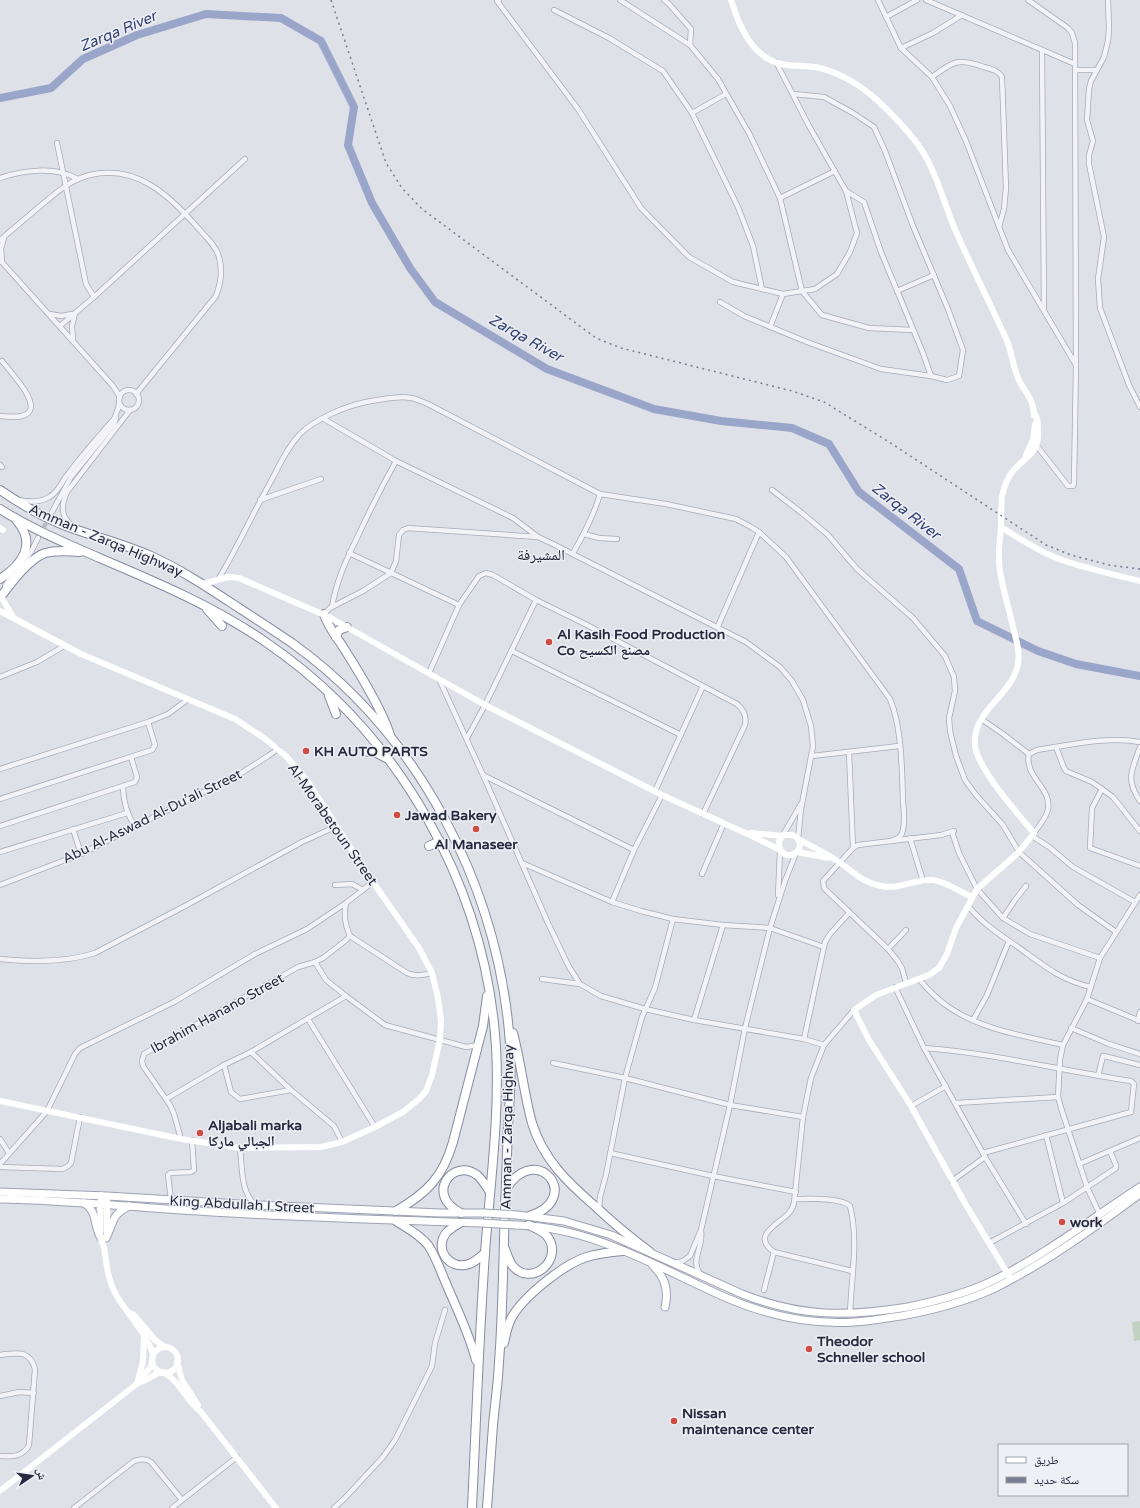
<svg xmlns="http://www.w3.org/2000/svg" width="1140" height="1508" viewBox="0 0 1140 1508" font-family="'Varela Round','Noto Naskh Arabic',sans-serif">
  <rect width="100%" height="100%" fill="#dfe1e9"/>
  <polygon fill="#c1d2c0" points="1140,1321 1140,1340 1134,1341 1132,1322"/>
  <g fill="none" stroke-linecap="round" stroke-linejoin="round">
    <polyline stroke="#9aa6c9" stroke-width="8" points="0,98 51,88 83,59 137,35 206,14 281,18 321,41 354,107 348,145 372,203 410,268 435,302 547,369 654,409 721,421 792,428 829,444 859,492 959,569 977,621 1038,651 1076,664 1140,676"/>
    <polyline stroke="#babdc7" stroke-width="4.5" stroke-dasharray="4.5 2" stroke-linecap="butt" points="41,533 49,517"/>
    <defs>
      <g id="street">
        <polyline points="499,0 497,1 578,109 641,208 689,257 733,282 783,294 815,289 837,274 850,252 857,233 846,191 809,126 776,62"/>
        <polyline points="620,0 690,45 718,79 750,135 780,198 802,291 822,315 869,328 913,330"/>
        <polyline points="664,0 669,4 691,29 690,45"/>
        <polyline points="878,0 901,48 932,77 950,106 966,141 1008,250 1076,365"/>
        <polyline points="926,0 1075,64"/>
        <polyline points="1028,0 1068,28 1072,33 1075,43 1076,365 1074,483 1073,486 1068,486 1037,446"/>
        <polyline points="1108,0 1109,28 1108,41 1104,57 1091,81 1089,89 1087,120 1093,141 1089,155 1089,164 1104,237 1098,279 1100,308 1129,385 1140,407"/>
        <polyline points="554,10 609,38 663,71 692,113 738,207 753,246 762,289"/>
        <polyline points="886,17 917,0"/>
        <polyline points="901,48 933,33 962,15"/>
        <polyline points="1042,50 1044,310"/>
        <polyline points="1075,70 1097,70"/>
        <path d="M932,77C954,61 957,58 984,67C991,69 998,70 1002,77L1006,188L1004,209L999,227"/>
        <polyline points="692,113 726,94"/>
        <polyline points="57,143 86,284 94,297"/>
        <path d="M0,178C24,170 55,166 78,179"/>
        <polyline points="846,191 864,202 881,252 923,353 931,376"/>
        <polyline points="780,198 835,171"/>
        <path d="M0,240C13,229 26,218 39,207C55,194 69,180 90,175C137,164 170,196 198,228C206,237 216,246 219,257C223,271 221,283 216,296L136,394"/>
        <polyline points="0,260 113,386 120,397"/>
        <polyline points="2,262 1,249 4,238"/>
        <polyline points="897,291 934,275"/>
        <polyline points="720,302 744,316 807,342 881,369 931,376 947,380 959,376 963,350 948,309 913,226 885,151 874,127 853,113 824,97 793,94"/>
        <polyline points="50,314 61,316 72,314"/>
        <polyline points="60,326 94,297 245,159"/>
        <polyline points="770,327 783,294"/>
        <polyline points="73,341 72,326 75,313"/>
        <circle cx="129" cy="400" r="10"/>
        <path d="M0,416C7,416 15,418 22,416C48,409 9,371 2,361"/>
        <polyline points="324,419 396,461 513,518 538,537"/>
        <polyline points="0,465 2,467"/>
        <polyline points="772,490 802,513 828,535 857,569 913,618 945,656 954,677 955,691 949,718 950,731 956,756 965,780 976,795 1003,825 1019,852 1078,905 1116,932"/>
        <path d="M19,500C29,502 39,503 49,497C59,492 61,482 68,474C82,455 98,437 114,419L118,409L119,403"/>
        <polyline points="260,500 321,479"/>
        <polyline points="52,512 71,477 114,424 116,418"/>
        <path d="M73,526C60,517 61,505 67,492L130,410"/>
        <polyline points="584,534 599,538 617,539"/>
        <polyline points="349,553 459,605"/>
        <path d="M573,553C584,534 594,515 600,494"/>
        <polyline points="21,566 31,552 38,538"/>
        <path d="M218,580C237,548 252,515 270,483C279,466 287,448 300,434C315,419 346,406 366,402C377,400 400,395 411,398C417,399 423,402 428,404L600,494L666,504L736,519L751,527L759,532L786,557L890,699C902,727 902,772 903,802C904,811 905,821 903,830C902,836 898,839 893,840"/>
        <polyline points="5,586 12,575"/>
        <path d="M332,607C336,582 346,560 357,538C369,512 382,486 396,461"/>
        <polyline points="324,614 330,608 363,591 391,573 396,561 399,535 403,530 408,528 538,537 551,543 746,642 780,667 792,681 803,700 811,726 813,746 801,809 798,839"/>
        <polyline points="718,626 759,532"/>
        <polyline points="512,651 681,735"/>
        <path d="M429,673L459,605L479,576L486,573L493,575L536,600L585,624L737,704C744,710 747,716 745,725L703,814"/>
        <polyline points="0,677 37,662 64,646"/>
        <polyline points="439,679 483,775 548,923 569,967 580,984 601,996 645,1009 694,1020 804,1039 824,1045"/>
        <polyline points="981,719 1003,734 1029,754"/>
        <polyline points="467,738 485,705 536,600"/>
        <polyline points="1056,747 1064,768 1066,771 1092,782 1113,797 1140,831"/>
        <path d="M1140,747C1132,770 1125,779 1140,801"/>
        <polyline points="849,752 853,848"/>
        <polyline points="812,756 899,746"/>
        <polyline points="0,769 148,722 168,714 187,700"/>
        <polyline points="483,775 634,850"/>
        <path d="M123,787C123,802 127,814 135,827"/>
        <polyline points="1102,789 1092,808 1090,848 1140,866"/>
        <polyline points="655,791 703,686"/>
        <polyline points="0,799 152,750 155,745 148,722"/>
        <polyline points="0,826 135,782 137,777 131,757"/>
        <polyline points="73,829 81,854"/>
        <polyline points="952,832 959,853 977,889 1003,918 1030,934 1100,958"/>
        <path d="M1034,833C1039,826 1047,817 1048,809C1052,788 1024,777 1029,754L1037,750C1071,745 1106,736 1140,742"/>
        <polyline points="783,835 801,804"/>
        <polyline points="1032,836 1049,847 1073,867 1135,902"/>
        <polyline points="910,838 923,881"/>
        <polyline points="0,852 127,813"/>
        <polyline points="522,863 612,902 641,911 673,919 723,925 770,928 824,947"/>
        <polyline points="702,874 724,823"/>
        <polyline points="0,885 81,854 243,772 268,756 278,749"/>
        <polyline points="335,885 352,884 363,890"/>
        <polyline points="778,895 780,851"/>
        <polyline points="612,902 634,850 662,795"/>
        <path d="M346,903C343,915 345,925 350,936L407,973C416,977 423,975 432,973"/>
        <path d="M968,906C982,923 1000,935 1018,947C1043,965 1060,980 1091,987"/>
        <polyline points="1003,918 1015,900 1026,886"/>
        <polyline points="888,949 906,930"/>
        <path d="M0,959C31,962 65,963 95,953L185,906L302,842L337,826"/>
        <polyline points="315,962 326,980 346,996 385,1025 466,1047 473,1046 478,1044"/>
        <polyline points="542,979 580,984"/>
        <path d="M919,979C928,990 938,1000 950,1008C983,1030 1025,1036 1063,1045"/>
        <polyline points="906,983 902,968 897,960 888,949 827,891 824,888 823,881 853,848 858,845 941,835 954,831"/>
        <polyline points="895,987 924,1048 985,1157 1026,1224"/>
        <polyline points="1087,999 1140,1021"/>
        <polyline points="308,1019 375,1127"/>
        <polyline points="694,1020 723,925"/>
        <polyline points="973,1020 987,995 1009,941"/>
        <polyline points="1138,1021 1140,1012"/>
        <polyline points="1071,1028 1109,1044 1140,1054"/>
        <polyline points="804,1039 825,942 830,934 849,913"/>
        <path d="M924,1048C994,1053 1062,1071 1131,1081L1134,1084L1131,1112L983,1153"/>
        <polyline points="251,1052 291,1090 334,1126 342,1142"/>
        <polyline points="553,1063 625,1078 730,1105 803,1117"/>
        <polyline points="224,1065 231,1092 240,1099 291,1090"/>
        <polyline points="1098,1076 1103,1056 1104,1056 1140,1065"/>
        <polyline points="166,1099 224,1065 251,1052 346,996"/>
        <polyline points="956,1103 1058,1097"/>
        <polyline points="911,1106 946,1086"/>
        <polyline points="1046,1135 1063,1203"/>
        <polyline points="0,1139 9,1153"/>
        <polyline points="181,1139 174,1114 170,1105 143,1066 142,1061 144,1054 298,967 315,962 323,958 345,941 350,936"/>
        <path d="M240,1148C242,1166 241,1194 255,1204"/>
        <polyline points="610,1153 713,1176 796,1192"/>
        <polyline points="0,1164 47,1111 75,1054 80,1048 174,1002 255,954 307,929 346,903 373,882"/>
        <polyline points="1079,1164 1140,1138"/>
        <polyline points="0,1167 63,1169 68,1166 71,1163 80,1117"/>
        <polyline points="952,1181 985,1157"/>
        <path d="M795,1199C808,1199 840,1197 850,1206C859,1241 851,1279 850,1314"/>
        <polyline points="171,1200 168,1175 170,1173 191,1172 194,1170 192,1140"/>
        <polyline points="599,1209 600,1197 606,1175 625,1078 642,1017 655,988 673,919"/>
        <polyline points="1100,1215 1087,1187 1062,1111 1058,1097 1060,1059 1063,1045 1087,999 1100,958 1140,895"/>
        <path d="M701,1231C704,1247 689,1261 701,1275"/>
        <polyline points="989,1243 1063,1203 1116,1168 1116,1165 1110,1151"/>
        <polyline points="675,1263 683,1261 690,1256 701,1230 730,1105 745,1028 770,928 785,881 796,853"/>
        <path d="M852,1271L774,1252C751,1236 777,1225 788,1214C791,1211 793,1207 794,1203L803,1117L811,1078L824,1045L854,1010"/>
        <polyline points="764,1290 774,1252"/>
        <path d="M0,1355C17,1353 29,1349 35,1369L29,1445C23,1457 12,1457 0,1456"/>
        <polyline points="0,1396 19,1392 34,1393"/>
        <path d="M74,1508L134,1461C141,1459 145,1458 151,1462L182,1500"/>
        <polyline points="172,1508 237,1457"/>
        <polyline points="334,1508 344,1499 383,1457 395,1440 432,1366 435,1343 445,1310"/>
      </g>
      <g id="primary">
        <polyline points="0,1192 107,1196 257,1205 440,1213 484,1213"/>
        <path d="M0,1199C61,1200 121,1206 181,1210C281,1217 382,1220 483,1223"/>
        <path d="M84,1203C98,1211 93,1226 101,1238"/>
        <path d="M517,1215L564,1221L611,1235L742,1294C801,1317 846,1317 908,1307C937,1301 965,1294 992,1281C1045,1255 1091,1219 1140,1187"/>
        <path d="M516,1225C590,1227 654,1265 720,1295C762,1314 808,1325 854,1322C870,1321 886,1318 901,1316C934,1310 965,1302 995,1288C1047,1262 1094,1228 1140,1194"/>
        <path d="M106,1238C114,1222 111,1215 129,1206"/>
        <path d="M653,1266C665,1277 669,1291 665,1307"/>
      </g>
      <g id="highway">
        <path d="M0,490C19,503 39,515 61,524C91,536 122,543 151,556C182,570 210,589 239,608C256,619 274,631 292,643C420,735 499,888 510,1044C512,1072 510,1099 508,1127C507,1154 506,1182 505,1209C503,1260 503,1311 499,1362C498,1383 495,1404 493,1425C491,1453 489,1480 487,1508"/>
        <path d="M0,509C30,528 63,542 95,556C154,581 214,606 267,643C400,734 486,887 496,1047C500,1115 490,1185 485,1253C479,1338 476,1423 472,1508"/>
        <path d="M0,579C22,565 37,544 17,521"/>
        <path d="M2,595C12,582 29,559 45,553C56,550 68,551 80,552"/>
        <polyline points="207,609 222,626"/>
        <path d="M324,614C328,627 336,636 343,647C359,672 381,707 390,735"/>
        <polyline points="336,637 339,630 347,627"/>
        <polyline points="329,696 336,714"/>
        <polyline points="368,752 375,752 386,758"/>
        <polyline points="429,846 440,841"/>
        <path d="M513,1033C521,1063 524,1094 532,1123C543,1159 568,1183 596,1207C613,1223 631,1238 650,1252"/>
        <path d="M506,1189C538,1139 584,1200 529,1216"/>
        <path d="M396,1211C427,1193 443,1177 453,1142L483,1026L487,996"/>
        <path d="M461,1213C424,1195 453,1157 477,1175C482,1179 486,1186 490,1192"/>
        <path d="M396,1221C407,1228 419,1234 428,1245C435,1255 440,1269 445,1281C456,1307 469,1333 476,1360"/>
        <path d="M460,1223C456,1225 451,1228 447,1232C433,1248 449,1271 469,1264C475,1262 480,1257 485,1253"/>
        <path d="M505,1249C507,1254 509,1261 512,1265C531,1289 565,1259 547,1236C543,1231 535,1228 529,1225"/>
        <path d="M504,1343C506,1334 507,1326 512,1317C524,1296 566,1262 590,1256C601,1253 612,1252 623,1251"/>
      </g>
    </defs>
    <use href="#street" stroke="#a8aab6" stroke-width="6"/>
    <use href="#primary" stroke="#9ea2b4" stroke-width="9"/>
    <use href="#highway" stroke="#868b9f" stroke-width="10"/>
    <use href="#street" stroke="#f2f2f7" stroke-width="4.5"/>
    <g stroke="#fff" stroke-width="6">
      <path d="M731,0C739,26 752,57 781,64C794,67 807,65 820,68C840,73 862,86 878,101C895,117 917,139 928,161C940,184 946,210 957,234C973,270 991,305 1007,341C1012,353 1013,366 1018,378C1024,393 1033,396 1034,415"/>
      <polyline points="1026,455 1033,440 1035,424"/>
      <path d="M1001,527C1018,538 1035,549 1054,557C1082,568 1112,574 1140,581"/>
      <polyline points="0,528 3,530"/>
      <path d="M203,584L228,577L239,578L329,617L485,705L662,795L754,837L780,850C785,856 790,857 797,852C802,846 800,839 793,835H783L779,841L780,850"/>
      <polyline points="2,598 13,617"/>
      <polyline points="0,611 81,654 235,719 264,738 286,756 308,782 368,875 419,948 432,973 438,998 441,1020 440,1039 432,1075 426,1091 419,1099 403,1112 375,1127 342,1142 321,1147 240,1148 181,1139 0,1101"/>
      <polyline points="750,833 783,836"/>
      <path d="M798,839C811,846 824,852 836,860C852,870 860,882 881,886C899,890 915,879 932,880C946,881 959,892 972,897"/>
      <polyline points="797,852 829,858"/>
      <path d="M101,1195C101,1209 99,1225 101,1239C101,1242 103,1244 104,1247C107,1265 107,1278 116,1295C126,1312 149,1337 153,1355"/>
      <polyline points="107,1235 107,1196"/>
      <path d="M1009,1276L966,1205L911,1106L869,1040L854,1010L876,995L929,975L939,968L947,954L956,928L977,889L1019,852L1034,833C1018,814 978,769 975,746C971,710 1014,695 1018,663C1020,651 1016,639 1013,627C1009,608 1003,590 1000,571C997,555 1000,542 1001,526C1001,516 1001,506 1002,496C1004,487 1007,478 1013,471C1025,456 1040,454 1038,430C1038,424 1038,418 1034,413"/>
      <polyline points="130,1313 134,1315 155,1340 165,1347"/>
      <circle cx="165" cy="1360" r="13"/>
      <polyline points="177,1362 182,1380 198,1405"/>
      <path d="M163,1372C180,1381 186,1401 201,1412L276,1508"/>
      <polyline points="139,1380 150,1368 152,1362"/>
      <polyline points="137,1384 143,1361 144,1336"/>
      <path d="M0,1491L138,1383C147,1381 153,1374 162,1372"/>
    </g>
    <use href="#primary" stroke="#fff" stroke-width="7"/>
    <use href="#highway" stroke="#fff" stroke-width="8"/>
    <polyline stroke="#787c92" stroke-width="1.5" stroke-dasharray="2 4" stroke-linecap="butt" points="331,0 386,163 402,188 422,209 596,338 621,348 792,391 824,402 889,442 1046,545 1071,555 1109,565 1140,569"/>
    <defs>
      <g id="primary-bridge">
        <polyline points="484,1213 517,1215"/>
        <polyline points="483,1223 516,1225"/>
      </g>
    </defs>
    <use href="#primary-bridge" stroke="#9ea2b4" stroke-width="9" stroke-linecap="butt"/>
    <use href="#primary-bridge" stroke="#fff" stroke-width="7"/>
  </g>
  <g fill="#cf4c42" stroke="#eff0f6" stroke-width="1.5">
    <circle cx="549" cy="642" r="4"/>
    <circle cx="306" cy="751" r="4"/>
    <circle cx="397" cy="815" r="4"/>
    <circle cx="476" cy="829" r="4"/>
    <circle cx="200" cy="1133" r="4"/>
    <circle cx="1062" cy="1222" r="4"/>
    <circle cx="809" cy="1349" r="4"/>
    <circle cx="674" cy="1421" r="4"/>
  </g>
  <g text-anchor="middle" stroke-width="3" stroke-linejoin="round" paint-order="stroke">
    <g font-size="14" fill="#282b40" stroke="#eff0f6">
      <text transform="translate(106 540) rotate(23)" y="5">Amman - Zarqa Highway</text>
      <text transform="translate(152 816) rotate(-26)" y="5">Abu Al-Aswad Al-Du’ali Street</text>
      <text transform="translate(333 824) rotate(55)" y="5">Al-Morabetoun Street</text>
      <text transform="translate(217 1013) rotate(-29)" y="5">Ibrahim Hanano Street</text>
      <text transform="translate(507 1127) rotate(-89)" y="5">Amman - Zarqa Highway</text>
      <text transform="translate(242 1204) rotate(3)" y="5">King Abdullah I Street</text>
    </g>
    <g font-size="14" font-weight="bold" fill="#282b40" stroke="#eff0f6" text-anchor="start">
      <text x="557" y="639">Al Kasih Food Production<tspan x="557" dy="16">Co مصنع الكسيح</tspan></text>
      <text x="314" y="756">KH AUTO PARTS</text>
      <text x="405" y="820">Jawad Bakery</text>
      <text x="476" y="849" text-anchor="middle">Al Manaseer</text>
      <text x="208" y="1130">Aljabali marka<tspan x="208" dy="16">الجبالي ماركا</tspan></text>
      <text x="1070" y="1227">work</text>
      <text x="817" y="1346">Theodor<tspan x="817" dy="16">Schneller school</tspan></text>
      <text x="682" y="1418">Nissan<tspan x="682" dy="16">maintenance center</tspan></text>
    </g>
    <g font-size="15" font-style="italic" fill="#324074" stroke="#eff0f6">
      <text transform="translate(118 31) rotate(-23)" y="5">Zarqa River</text>
      <text transform="translate(526 338) rotate(29)" y="5">Zarqa River</text>
      <text transform="translate(906 511) rotate(38)" y="5">Zarqa River</text>
    </g>
    <g font-size="15" fill="#1a1d30" stroke="#eff0f6">
      <text x="541" y="560">المشيرفة</text>
    </g>
  </g>
  <rect x="998" y="1444" width="130" height="52" fill="#eff0f6" stroke="#9fa1ad"/>
  <rect x="1006" y="1457" width="20" height="6" fill="#ffffff" stroke="#9fa1ad"/>
  <text x="1034" y="1464" font-size="12" fill="#282b40">طريق</text>
  <rect x="1006" y="1477" width="20" height="6" fill="#787c92" stroke="#9fa1ad"/>
  <text x="1034" y="1484" font-size="12" fill="#282b40">سكة حديد</text>
  <g transform="translate(32 1476) rotate(77)" stroke="#eff0f6" stroke-width="3" paint-order="stroke">
  <path d="M0-3L7 15L0 10L-7 15Z" fill="#282b40"/>
  <text y="-6" font-size="11" font-weight="bold" text-anchor="middle" fill="#282b40">ش</text>
  </g>
</svg>
